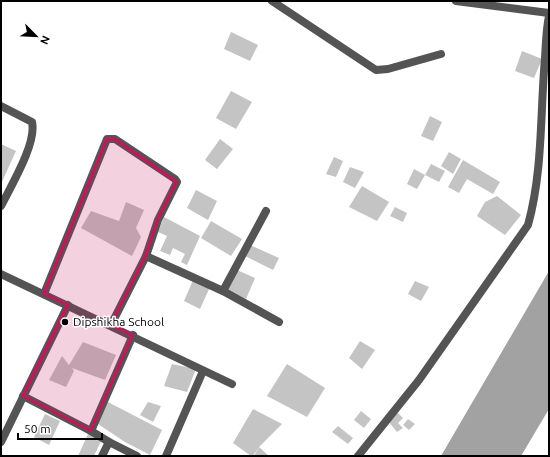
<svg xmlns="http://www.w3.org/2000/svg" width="550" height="457" viewBox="0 0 550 457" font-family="Ubuntu,sans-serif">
  <rect width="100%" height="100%" fill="#fff"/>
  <polygon fill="#a2a2a2" points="549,271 549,409 521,456 441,456"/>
  <g fill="#c4c4c4">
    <polygon points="231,32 258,45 250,61 224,49"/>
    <polygon points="522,51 542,59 534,78 515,71"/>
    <polygon points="231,91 252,102 236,129 216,118"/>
    <polygon points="430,116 442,122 433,141 421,136"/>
    <polygon points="220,139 233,149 217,169 205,160"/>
    <polygon points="1,144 16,151 1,184"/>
    <polygon points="449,152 461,159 453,174 441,166"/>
    <polygon points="334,157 343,161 336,177 326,174"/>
    <polygon points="463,160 500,182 493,194 467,179 459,193 448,187"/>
    <polygon points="431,164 445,171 439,182 425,175"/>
    <polygon points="350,167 364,172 355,188 343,182"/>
    <polygon points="414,169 425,175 417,189 407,184"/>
    <polygon points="362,186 389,202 377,221 349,207"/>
    <polygon points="196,190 217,201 208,220 187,208"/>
    <polygon points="497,196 521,215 505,235 477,216 485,202"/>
    <polygon points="126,202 144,210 136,228 141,237 132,256 81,228 91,211 119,221"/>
    <polygon points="395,207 407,213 403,222 390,216"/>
    <polygon points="164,217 200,236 187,265 181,262 185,254 173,248 170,255 160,251 167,236 158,232"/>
    <polygon points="211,221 242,239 231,256 201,238"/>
    <polygon points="250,245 279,258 273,270 245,256"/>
    <polygon points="237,270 255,278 246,299 227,289"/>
    <polygon points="193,280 210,287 200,309 184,301"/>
    <polygon points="415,281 429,287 421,301 408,294"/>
    <polygon points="360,341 375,350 362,369 349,358"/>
    <polygon points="83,342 116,355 105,380 72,368 74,371 66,387 49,380 62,356 69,365"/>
    <polygon points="172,364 196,369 187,392 164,386"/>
    <polygon points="287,364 325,388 307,417 267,396"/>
    <polygon points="106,401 162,430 150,455 125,442 98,424"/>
    <polygon points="148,402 161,406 153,422 140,415"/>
    <polygon points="253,409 282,424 259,447 253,456 251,456 233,443"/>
    <polygon points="361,411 371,419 364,428 354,420"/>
    <polygon points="397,412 403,418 398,423 403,428 397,432 388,421"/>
    <polygon points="45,414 60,421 49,445 34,437"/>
    <polygon points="408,419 415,424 409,430 403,425"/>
    <polygon points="338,426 353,438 348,444 332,432"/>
    <polygon points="88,434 101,441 94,456 78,456"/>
    <polygon points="259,447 269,456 254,456"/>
  </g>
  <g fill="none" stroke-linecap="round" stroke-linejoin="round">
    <g stroke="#545454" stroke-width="8">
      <polyline points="272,1 376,70 388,69 441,54"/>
      <polyline points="456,1 549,13"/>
      <path d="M1,106L32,122C37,143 11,186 1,206"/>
      <polyline points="1,274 232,384"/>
      <polyline points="223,291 266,211"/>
      <polyline points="44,294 107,139 115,139 175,179 177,182 158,220 146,256"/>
      <polyline points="111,325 146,256 223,291 279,322"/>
      <polyline points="23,396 91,431 109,442 102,456"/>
      <polyline points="91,431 133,335"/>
      <polyline points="1,442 68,305"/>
      <polyline points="109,442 137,456"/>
      <polyline points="166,456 203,371"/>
      <path d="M358,456L419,380L528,225C543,171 540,114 545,58C546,44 546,30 549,16"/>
    </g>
  </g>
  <path fill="#c2185b" fill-opacity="0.2" stroke="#c2185b" stroke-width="3" stroke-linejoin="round" d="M107,139H115L177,182L158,220L146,256L111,325L133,335L91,431L23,396L68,305L44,294Z"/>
  <circle fill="#000" stroke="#fff" stroke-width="1.5" cx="65" cy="322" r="4"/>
  <g text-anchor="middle" stroke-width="3" stroke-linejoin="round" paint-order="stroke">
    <g font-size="12" fill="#000" stroke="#fff" text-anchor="start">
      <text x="73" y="326">Dipshikha School</text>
    </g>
  </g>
  <rect width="550" height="457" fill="none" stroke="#000000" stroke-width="4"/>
  <g transform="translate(36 36) rotate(114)" stroke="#ffffff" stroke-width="3" paint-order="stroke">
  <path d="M0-3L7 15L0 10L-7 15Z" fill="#000000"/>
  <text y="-6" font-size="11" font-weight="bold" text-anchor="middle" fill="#000000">N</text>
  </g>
  <path d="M18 433v6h84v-6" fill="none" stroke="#000000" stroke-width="2"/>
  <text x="24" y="433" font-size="12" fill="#000000" stroke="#ffffff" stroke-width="3" paint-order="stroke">50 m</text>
</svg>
